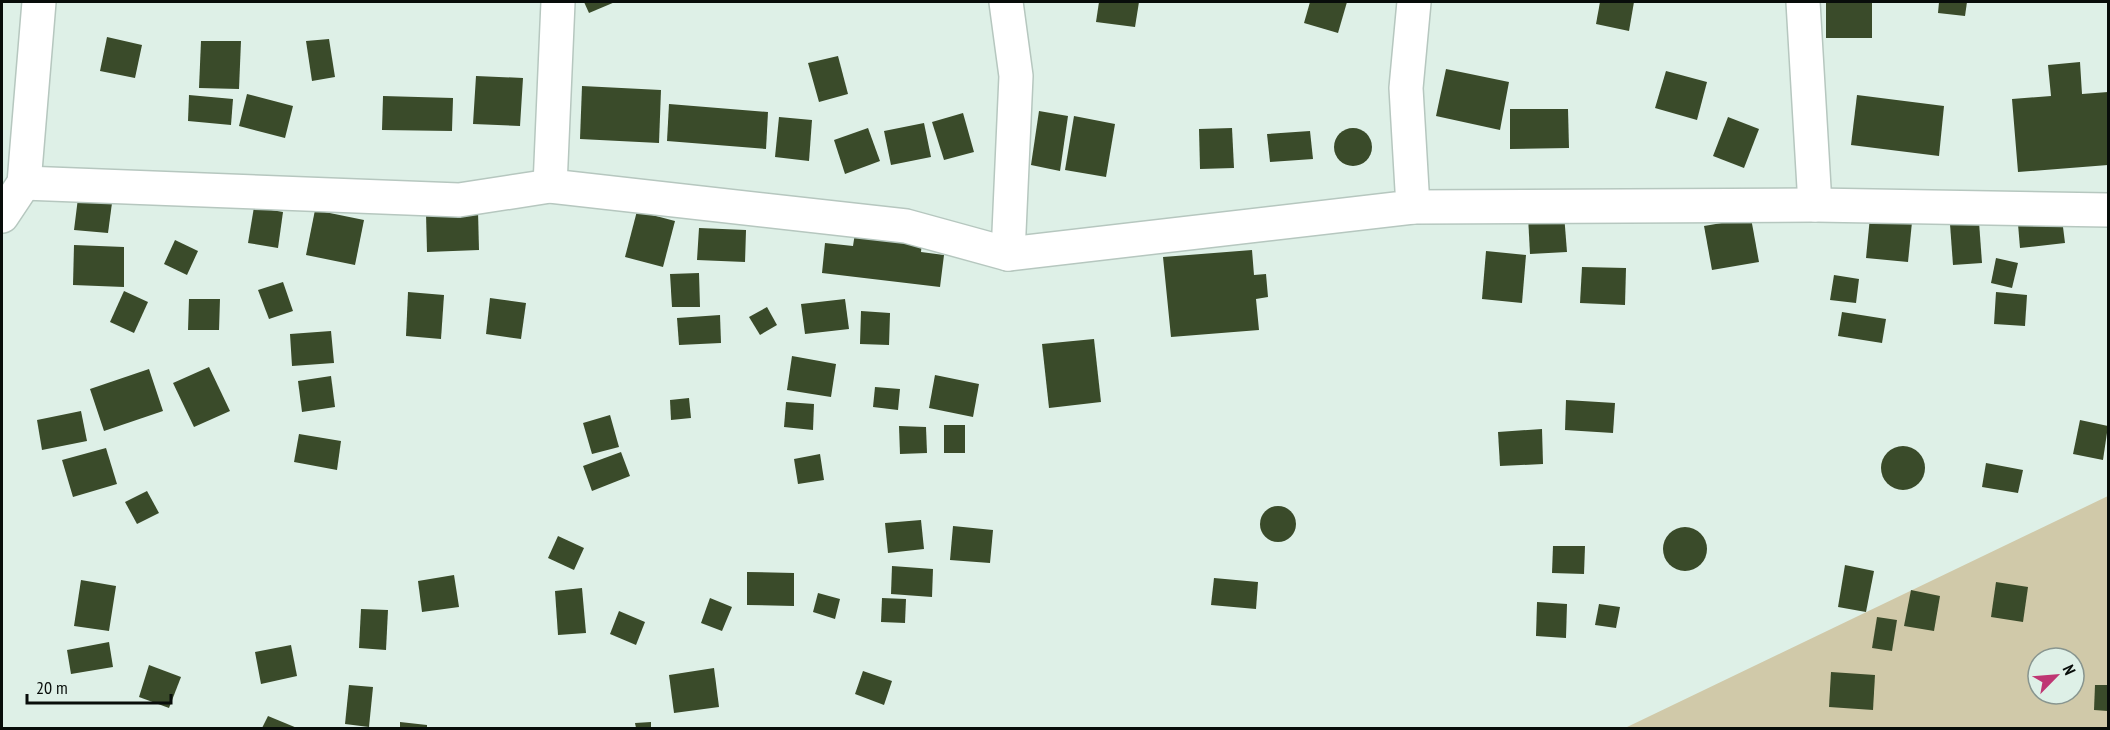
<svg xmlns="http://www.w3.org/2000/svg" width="2110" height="730" viewBox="0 0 2110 730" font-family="'PT Sans Narrow',sans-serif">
  <rect width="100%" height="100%" fill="#def0e7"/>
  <path fill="#d0c9a9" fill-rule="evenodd" d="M2108,496V728H1625ZM2038,658H2074V694H2038Z"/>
  <g fill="#3a4b2a">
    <polygon points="584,2 615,2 589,13"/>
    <polygon points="1099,2 1139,2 1135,27 1096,22"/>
    <polygon points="1310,2 1347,2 1338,33 1304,23"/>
    <polygon points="1600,2 1634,2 1629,31 1596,24"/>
    <rect x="1826" y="2" width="46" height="36"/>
    <polygon points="1939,2 1967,2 1965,16 1938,13"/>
    <polygon points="107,37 142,45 135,78 100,71"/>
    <polygon points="329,39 335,77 312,81 306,41"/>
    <polygon points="201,41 241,41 239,89 199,88"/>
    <polygon points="838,56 848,94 819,102 808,63"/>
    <polygon points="2080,62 2082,94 2108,92 2108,165 2018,172 2012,99 2051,96 2048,65"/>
    <polygon points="1446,69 1509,82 1500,130 1436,116"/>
    <polygon points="1666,71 1707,82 1697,120 1655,108"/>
    <polygon points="476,76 523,78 520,126 473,124"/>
    <polygon points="582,86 661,90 659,143 580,139"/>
    <polygon points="247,94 293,106 285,138 239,126"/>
    <polygon points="189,95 233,99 231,125 188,121"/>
    <polygon points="1857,95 1944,106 1939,156 1851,145"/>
    <polygon points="383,96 453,98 452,131 382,130"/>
    <polygon points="669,104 768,112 766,149 667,141"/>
    <polygon points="1510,109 1568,109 1569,148 1510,149"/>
    <polygon points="1039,111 1068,116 1060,171 1031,165"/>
    <polygon points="963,113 974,152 944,160 932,122"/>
    <polygon points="1074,116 1115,124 1106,177 1065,170"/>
    <polygon points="779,117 812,120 809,161 775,157"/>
    <polygon points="1728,117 1759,129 1744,168 1713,156"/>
    <polygon points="924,123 931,157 891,165 884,131"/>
    <circle cx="1353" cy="147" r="19"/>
    <polygon points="868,128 880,161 845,174 834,140"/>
    <polygon points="1232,128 1234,168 1200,169 1199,129"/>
    <polygon points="1310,131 1313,159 1270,162 1267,134"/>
    <polygon points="78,198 112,203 108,233 74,230"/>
    <polygon points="254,207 283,212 278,248 248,243"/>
    <polygon points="315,210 364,220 355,265 306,255"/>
    <polygon points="478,211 479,250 427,252 426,214"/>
    <polygon points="637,211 675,221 663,267 625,257"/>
    <polygon points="1564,214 1567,252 1530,254 1528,216"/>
    <polygon points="1870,217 1912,222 1908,262 1866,258"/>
    <polygon points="1751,218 1759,262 1712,270 1704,226"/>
    <polygon points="2062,219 2065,243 2020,248 2018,224"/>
    <polygon points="1979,222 1982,263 1953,265 1950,224"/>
    <polygon points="699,228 746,230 745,262 697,260"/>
    <polygon points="855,233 922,241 921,252 944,255 940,287 822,273 825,243 853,246"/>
    <polygon points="175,240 198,251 187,275 164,264"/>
    <polygon points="74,245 124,247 124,287 73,285"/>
    <polygon points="1252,250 1254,275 1266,274 1268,297 1256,299 1259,330 1171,337 1163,257"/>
    <polygon points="1486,251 1526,255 1522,303 1482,299"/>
    <polygon points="1996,258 2018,263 2012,288 1991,283"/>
    <polygon points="1582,267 1626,268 1625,305 1580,303"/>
    <polygon points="699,273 700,307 672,307 670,274"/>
    <polygon points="1834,275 1859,279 1856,303 1830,300"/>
    <polygon points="283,282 293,311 269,319 258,290"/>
    <polygon points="124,291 148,302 134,333 110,322"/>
    <polygon points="408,292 444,295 441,339 406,336"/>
    <polygon points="1996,292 2027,295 2025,326 1994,324"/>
    <polygon points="490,298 526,303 521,339 486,334"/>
    <polygon points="189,299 220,299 219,330 188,330"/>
    <polygon points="845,299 849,329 805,334 801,304"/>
    <polygon points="767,307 777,325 760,335 749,317"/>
    <polygon points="861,311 890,313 889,345 860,344"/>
    <polygon points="1842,312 1886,319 1882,343 1838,336"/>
    <polygon points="720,315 721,343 679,345 677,318"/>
    <polygon points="331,331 334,363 292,366 290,334"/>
    <polygon points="1094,339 1101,402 1049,408 1042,344"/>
    <polygon points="792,356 836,364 831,397 787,390"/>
    <polygon points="209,367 230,411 194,427 173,383"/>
    <polygon points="149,369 163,411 104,431 90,389"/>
    <polygon points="935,375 979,384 973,417 929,408"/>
    <polygon points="331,376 335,407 302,412 298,381"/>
    <polygon points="875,387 900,389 898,410 873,407"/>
    <polygon points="689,398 691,418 671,420 670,400"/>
    <polygon points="1566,400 1615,403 1613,433 1565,430"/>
    <polygon points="786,402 814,404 813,430 784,427"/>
    <polygon points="81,411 87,441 42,450 37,420"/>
    <polygon points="610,415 619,447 592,454 583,423"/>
    <polygon points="2080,420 2108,426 2103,460 2073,454"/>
    <rect x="944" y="425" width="21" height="28"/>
    <polygon points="899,426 926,427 927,453 900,454"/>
    <polygon points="1542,429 1543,464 1500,466 1498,432"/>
    <polygon points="299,434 341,441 337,470 294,462"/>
    <circle cx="1903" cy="468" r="22"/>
    <polygon points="106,448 117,484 73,497 62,460"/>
    <polygon points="621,452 630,476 592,491 583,466"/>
    <polygon points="820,454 824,480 798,484 794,459"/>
    <polygon points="1986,463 2023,470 2018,493 1982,487"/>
    <polygon points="147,491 159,513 137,524 125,502"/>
    <circle cx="1278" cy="524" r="18"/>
    <polygon points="921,520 924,549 888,553 885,523"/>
    <polygon points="953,526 993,530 990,563 950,560"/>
    <circle cx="1685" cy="549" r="22"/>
    <polygon points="558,536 584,548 574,570 548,558"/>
    <polygon points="1553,546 1585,546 1584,574 1552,573"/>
    <polygon points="1845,565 1874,571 1866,612 1838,607"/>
    <polygon points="892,566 933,569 932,597 891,594"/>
    <polygon points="747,572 794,573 794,606 747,605"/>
    <polygon points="454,575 459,607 422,612 418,581"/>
    <polygon points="1214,578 1258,582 1256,609 1211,605"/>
    <polygon points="81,580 116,586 109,631 74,626"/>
    <polygon points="1996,582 2028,587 2023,622 1991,617"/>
    <polygon points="582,588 586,633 558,635 555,591"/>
    <polygon points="1911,590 1940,596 1934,631 1904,626"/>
    <polygon points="818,593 840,599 835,619 813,612"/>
    <polygon points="710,598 732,607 722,631 701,623"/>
    <polygon points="882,598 906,599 905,623 881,622"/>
    <polygon points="1537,602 1567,604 1566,638 1536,636"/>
    <polygon points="1599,604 1620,607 1616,628 1595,625"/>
    <polygon points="361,609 388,610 386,650 359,648"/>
    <polygon points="619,611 645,622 636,645 610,634"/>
    <polygon points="1877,617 1897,620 1892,651 1872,648"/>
    <polygon points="109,642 113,667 71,674 67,650"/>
    <polygon points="291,645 297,676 261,684 255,652"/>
    <polygon points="149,665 181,677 169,708 139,697"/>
    <polygon points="714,668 719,707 674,713 669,675"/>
    <polygon points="863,671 892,681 884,705 855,694"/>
    <polygon points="1831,672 1875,675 1873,710 1829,707"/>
    <polygon points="349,685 373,687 369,727 345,724"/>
    <polygon points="2095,685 2108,685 2108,711 2094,710"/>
    <polygon points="268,716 297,728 262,728"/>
    <polygon points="400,722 427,725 427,728 400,728"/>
    <polygon points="651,722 651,728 636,728 635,723"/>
  </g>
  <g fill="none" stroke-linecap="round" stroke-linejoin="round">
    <defs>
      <g id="minor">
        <polyline points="1006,2 1016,76 1008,254"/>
        <polyline points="1803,2 1815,205"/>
        <polyline points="24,183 459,200 550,186 906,226 1008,254 1413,207 1406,88 1414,2"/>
        <polyline points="550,186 558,2"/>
        <polyline points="1413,207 1815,205 2108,210"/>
        <polyline points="2,216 24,183 39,2"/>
      </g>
    </defs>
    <use href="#minor" stroke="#b6c7bf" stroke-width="36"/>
    <use href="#minor" stroke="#fff" stroke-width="33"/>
  </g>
  <rect width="2110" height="730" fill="none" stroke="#080d0a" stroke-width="6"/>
  <g transform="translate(2056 676) rotate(65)"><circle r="28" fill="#def0e7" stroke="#88958f" stroke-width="1.5"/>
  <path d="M0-4.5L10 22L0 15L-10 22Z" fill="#bf3673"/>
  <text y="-9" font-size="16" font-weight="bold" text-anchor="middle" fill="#080d0a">N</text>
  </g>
  <path d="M27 694v9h144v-9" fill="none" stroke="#080d0a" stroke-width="3"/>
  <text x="36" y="694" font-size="18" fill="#080d0a" stroke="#def0e7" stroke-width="4.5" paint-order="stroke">20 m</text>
</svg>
